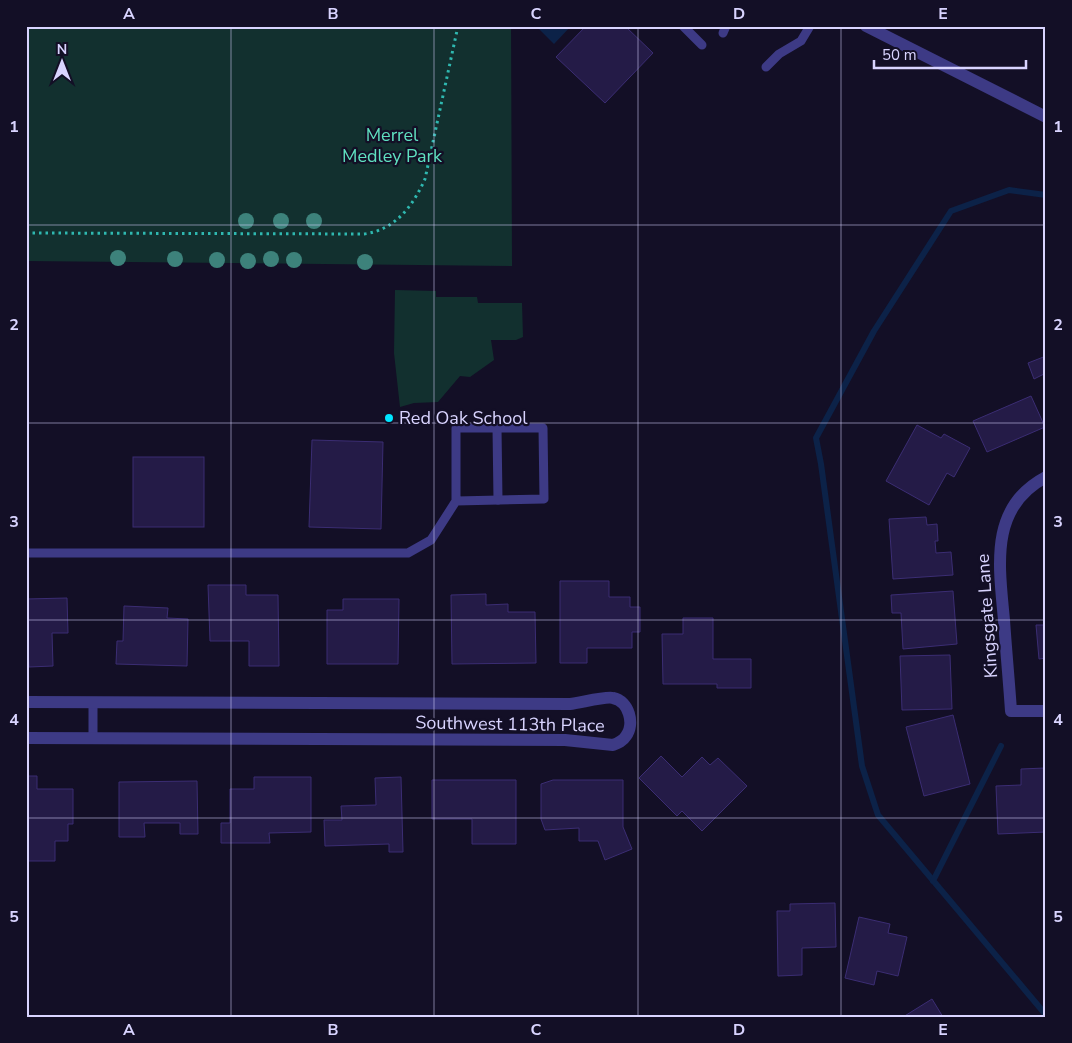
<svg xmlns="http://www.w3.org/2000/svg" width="1072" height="1043" viewBox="0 0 1072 1043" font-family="'Nunito Sans',sans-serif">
  <rect width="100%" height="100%" fill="#130f26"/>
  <g fill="#12302f">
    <polygon points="26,26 511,26 512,266 26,261"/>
    <polygon points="395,290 436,291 436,297 477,297 478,303 522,303 523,337 516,340 491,340 494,360 470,377 460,376 438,402 414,403 400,407 394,353"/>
  </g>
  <polygon fill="#0c2248" points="536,26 571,26 554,44"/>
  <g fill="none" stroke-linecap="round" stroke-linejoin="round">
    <g stroke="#0c2248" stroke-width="6">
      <polyline points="1046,195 1009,190 951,211 874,331 816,438 821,464 862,766 878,815 1046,1015"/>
      <polyline points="933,881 1001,746"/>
    </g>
  </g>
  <g fill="#241b47" stroke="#3b2d73">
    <polygon points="586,26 625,26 653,53 605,103 556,57"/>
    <polygon points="1046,356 1046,373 1034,379 1028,363"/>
    <polygon points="1031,396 1045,427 987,452 973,421"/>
    <polygon points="917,425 941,438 944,434 970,448 954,477 947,473 929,505 886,481"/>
    <polygon points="312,440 383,442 381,529 309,527"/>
    <rect x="133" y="457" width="71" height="70"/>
    <polygon points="926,517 927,525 937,524 938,541 935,541 936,553 951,552 953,575 893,579 889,519"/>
    <polygon points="560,581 609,581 609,597 630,597 630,607 640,607 640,632 632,632 632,648 587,648 587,663 560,663"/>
    <polygon points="208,585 246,585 246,595 278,595 279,666 249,666 249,641 210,641"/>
    <polygon points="953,591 957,644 903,649 901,613 892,613 891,595"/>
    <polygon points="486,594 486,605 508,604 508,612 535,612 536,663 452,664 451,595"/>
    <polygon points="67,598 68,633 52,633 53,666 29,667 28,650 26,650 26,599"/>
    <polygon points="343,599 399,599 398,664 327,664 327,610 343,610"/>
    <polygon points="124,606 168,608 167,618 188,619 187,666 116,664 117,641 123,641"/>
    <polygon points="683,618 713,618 713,659 751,659 751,688 717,688 717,684 663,684 662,634 683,634"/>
    <polygon points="1036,625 1046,625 1046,658 1039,659"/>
    <polygon points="950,655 952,709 902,710 900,656"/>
    <polygon points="953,715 970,784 924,796 906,727"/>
    <polygon points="661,756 682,777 702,757 710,765 718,758 747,786 702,831 682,811 677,816 639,778"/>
    <polygon points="1045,768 1046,832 998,834 996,786 1021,785 1021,769"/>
    <polygon points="26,776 37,776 37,789 73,789 73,824 68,824 68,841 55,841 55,861 28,861 28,843 26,843"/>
    <polygon points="254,777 311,777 311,832 269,833 270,843 221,843 221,823 230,823 230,789 254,789"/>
    <polygon points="401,777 403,852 389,852 389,844 325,846 324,820 342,820 341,806 376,805 375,778"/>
    <polygon points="432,780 516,780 516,844 472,844 472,819 432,819"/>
    <polygon points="553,780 623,780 623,827 632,849 605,860 598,841 579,841 579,828 545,830 541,819 541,784"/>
    <polygon points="197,781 198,834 180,834 180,823 144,823 145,837 119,837 119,782"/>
    <polygon points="835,903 836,947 802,948 802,975 778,976 777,911 790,911 790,904"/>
    <polygon points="859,917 890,924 888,933 907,937 898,976 877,971 874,985 845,978"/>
    <polygon points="932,999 943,1017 903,1017"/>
  </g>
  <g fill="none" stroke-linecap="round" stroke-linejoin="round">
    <path stroke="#2fb8b0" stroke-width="3" stroke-dasharray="2.5 4" stroke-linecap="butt" d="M26,233L364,234C395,230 413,206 425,179L458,26"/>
    <g stroke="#3d3a85" stroke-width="9">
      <polyline points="683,26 702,45"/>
      <polyline points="723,33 726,26"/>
      <polyline points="766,67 779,54 801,41 810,26"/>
      <polyline points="497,428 498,500"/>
      <polyline points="26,553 408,553 431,540 456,501 456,428 543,428 544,499 456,501"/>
      <polyline points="93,738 93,702"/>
    </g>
    <g stroke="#3d3a85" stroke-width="12">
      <polyline points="866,26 1046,117"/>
      <path d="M1046,477C989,507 999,565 1004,620C1006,650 1009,681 1011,711H1046"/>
      <path d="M26,702L570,704C580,703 606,696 613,698C629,701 635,724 626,736C623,741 618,743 613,745L565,740L26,738"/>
    </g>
  </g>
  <g fill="#3d827b">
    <circle cx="246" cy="221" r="8"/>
    <circle cx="281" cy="221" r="8"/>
    <circle cx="314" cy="221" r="8"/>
    <circle cx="118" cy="258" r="8"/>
    <circle cx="175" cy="259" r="8"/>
    <circle cx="271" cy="259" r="8"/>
    <circle cx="217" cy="260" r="8"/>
    <circle cx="294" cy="260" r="8"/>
    <circle cx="248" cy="261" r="8"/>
    <circle cx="365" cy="262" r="8"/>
  </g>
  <path fill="none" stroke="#d9d4ff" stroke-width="1" stroke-opacity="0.55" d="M231,26V1017M434,26V1017M638,26V1017M841,26V1017M26,225H1046M26,423H1046M26,620H1046M26,818H1046"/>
  <circle fill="#00e5ff" stroke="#130f26" stroke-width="2" cx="389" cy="418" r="5"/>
  <g text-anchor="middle" stroke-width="4.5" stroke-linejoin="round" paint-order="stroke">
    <g font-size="18" fill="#5fe0c0" stroke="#130f26">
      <text x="392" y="141">Merrel<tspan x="392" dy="21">Medley Park</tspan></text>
    </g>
    <g font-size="18" fill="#d9d4ff" stroke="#130f26" text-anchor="start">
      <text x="399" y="424">Red Oak School</text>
    </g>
    <g font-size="18" fill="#d9d4ff" stroke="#130f26">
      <text transform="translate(987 616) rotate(-94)" y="6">Kingsgate Lane</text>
      <text transform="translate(510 724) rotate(1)" y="6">Southwest 113th Place</text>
    </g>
  </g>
  <rect width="1072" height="1043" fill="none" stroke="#130f26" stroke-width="55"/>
  <g transform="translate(62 62)" stroke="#130f26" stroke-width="4" paint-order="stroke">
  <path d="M0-4L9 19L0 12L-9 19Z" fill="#d9d4ff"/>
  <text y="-8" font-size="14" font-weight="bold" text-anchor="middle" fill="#d9d4ff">N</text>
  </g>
  <path d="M874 60v8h152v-8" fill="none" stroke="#d9d4ff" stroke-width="2.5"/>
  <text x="882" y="60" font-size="15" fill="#d9d4ff" stroke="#130f26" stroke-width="4" paint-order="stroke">50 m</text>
  <rect x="28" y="28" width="1016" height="988" fill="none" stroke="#d9d4ff" stroke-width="2"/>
  <g font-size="16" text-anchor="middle" font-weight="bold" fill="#d9d4ff">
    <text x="129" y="19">A</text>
    <text x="333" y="19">B</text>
    <text x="536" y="19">C</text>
    <text x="739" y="19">D</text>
    <text x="943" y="19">E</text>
    <text x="14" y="132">1</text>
    <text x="1058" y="132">1</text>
    <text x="14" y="330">2</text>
    <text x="1058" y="330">2</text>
    <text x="14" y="527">3</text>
    <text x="1058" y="527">3</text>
    <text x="14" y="725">4</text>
    <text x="1058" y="725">4</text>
    <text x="14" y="922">5</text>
    <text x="1058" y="922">5</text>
    <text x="129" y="1035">A</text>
    <text x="333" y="1035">B</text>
    <text x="536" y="1035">C</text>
    <text x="739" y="1035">D</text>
    <text x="943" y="1035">E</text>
  </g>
</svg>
